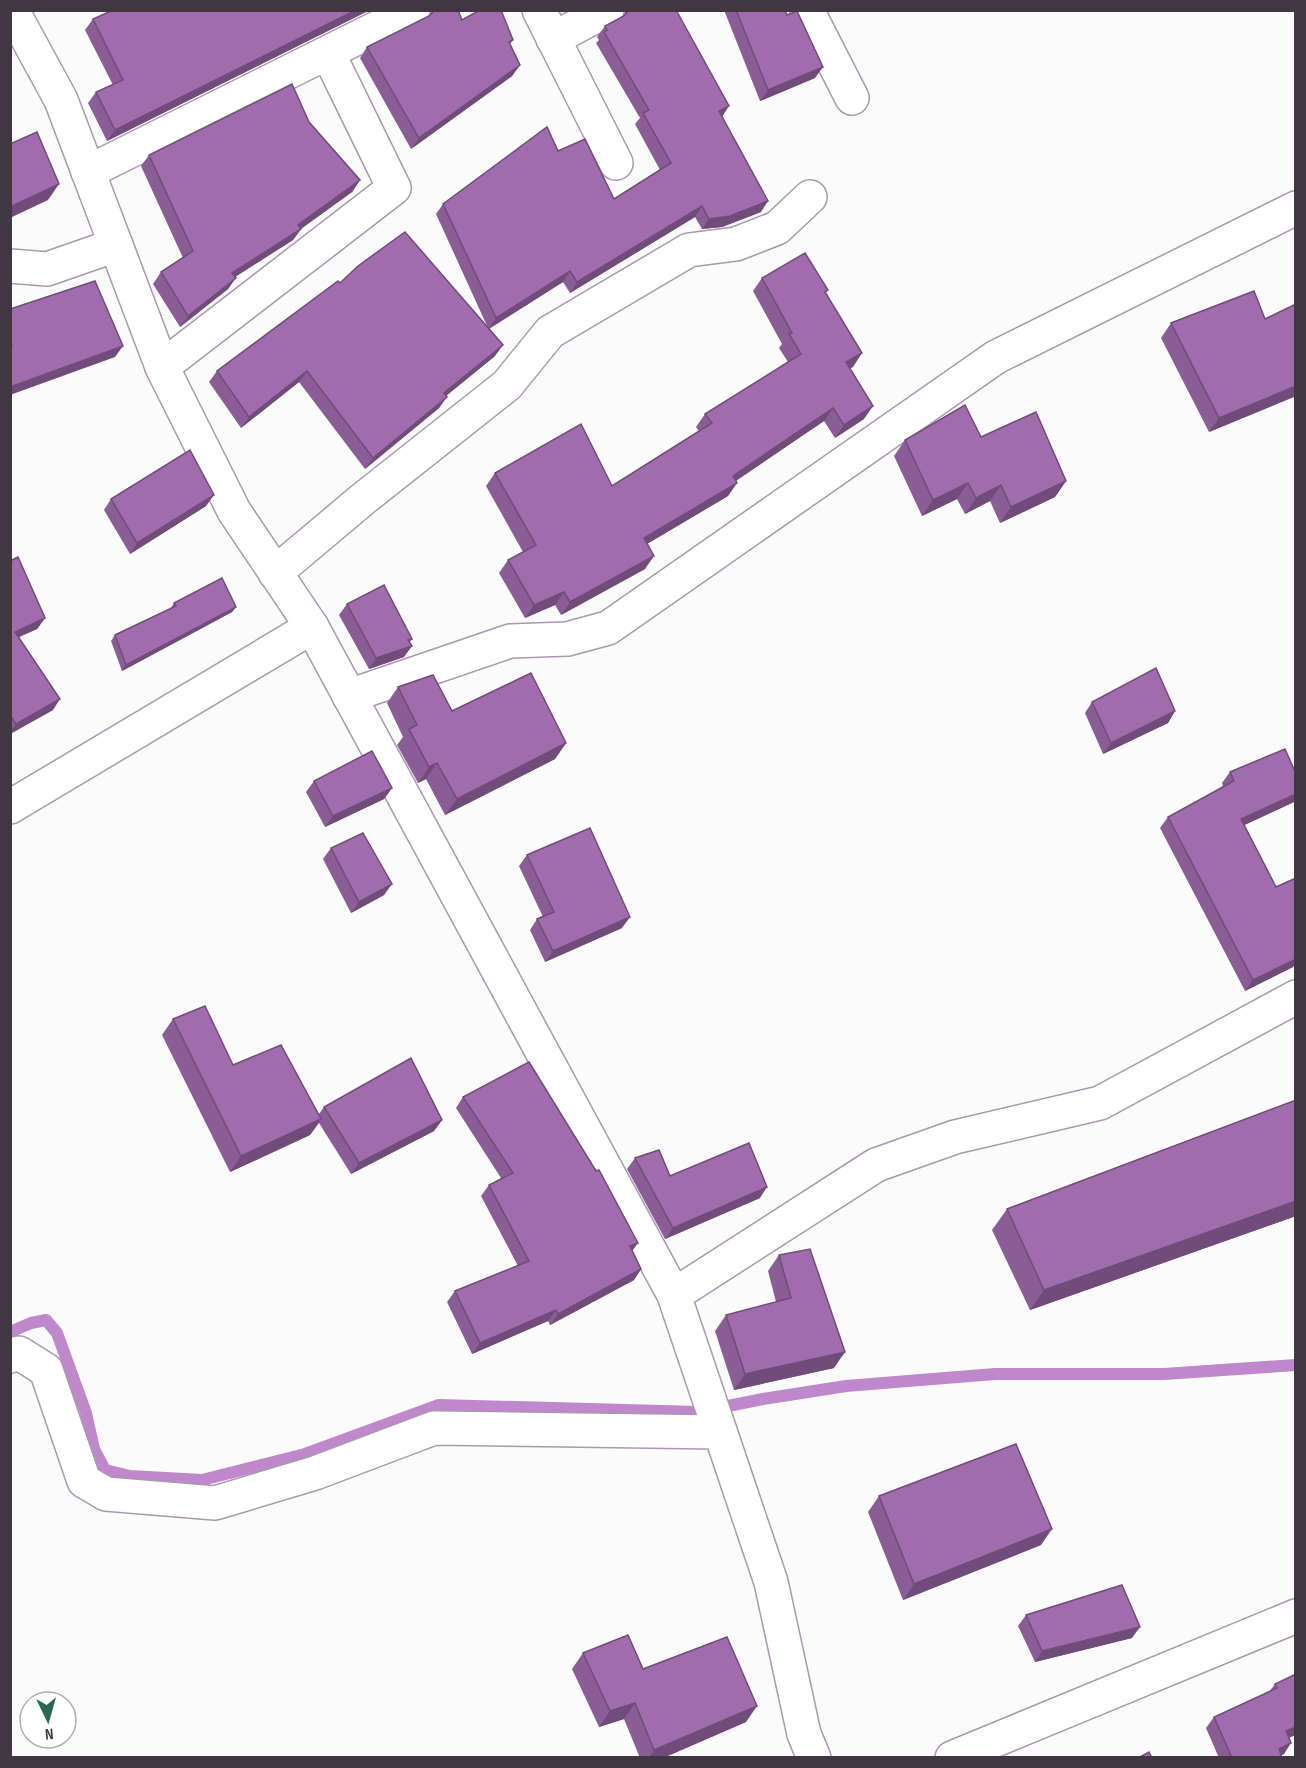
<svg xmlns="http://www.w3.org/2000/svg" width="1306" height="1768" viewBox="0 0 1306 1768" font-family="'Sofia Sans Condensed',sans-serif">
  <rect width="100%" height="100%" fill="#fbfbfb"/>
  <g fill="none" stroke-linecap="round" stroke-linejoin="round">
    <polyline stroke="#bf88cc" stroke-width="12" points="10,1332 31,1323 46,1320 57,1333 86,1413 94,1449 105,1470 130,1476 202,1480 305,1454 439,1405 698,1412 763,1399 846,1386 995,1374 1164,1374 1296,1365"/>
    <defs>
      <g id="minor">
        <polyline points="12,10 61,100 162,367 234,511 312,627 674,1295 771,1582 804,1734 814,1758"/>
        <polyline points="539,10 616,163"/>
        <polyline points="807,10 852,98"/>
        <polyline points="553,39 607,10"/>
        <polyline points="88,172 413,10"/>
        <polyline points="10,266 47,269 116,245"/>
        <polyline points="162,367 394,188 328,53"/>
        <polyline points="275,573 363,499 507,385 550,332 689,250 736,244 777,228 810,197"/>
        <polyline points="349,696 510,641 567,639 608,628 996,357 1296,208"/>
        <polyline points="10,807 312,627"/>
        <polyline points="674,1295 876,1165 955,1137 1100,1103 1296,997"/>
        <polyline points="10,1356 19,1353 46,1370 84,1481 106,1494 215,1503 315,1473 434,1428 720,1432"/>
        <polyline points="952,1758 1296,1616"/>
      </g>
    </defs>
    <use href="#minor" stroke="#ab97b0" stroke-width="36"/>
    <use href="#minor" stroke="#fff" stroke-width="33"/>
  </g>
  <g fill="#8a5d96">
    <polygon points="113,10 370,10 107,141 88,103 96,92 113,85 85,30 93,19"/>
    <polygon points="431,10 458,10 462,20 513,40 510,44 520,65 512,76 411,149 360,58 367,47 429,16 431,14"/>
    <polygon points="626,10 676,10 722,117 761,212 722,227 702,229 695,217 570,293 563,282 489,329 495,356 446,396 439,408 365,469 299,382 241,428 209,382 217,371 340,283 488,328 436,214 443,204 558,151 614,199 660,170 635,124 640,118 596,43 599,40 597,37 605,26 624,15"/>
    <polygon points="724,10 785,10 815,78 760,101"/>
    <polygon points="309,122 360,180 352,192 301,229 293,240 235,277 228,289 180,327 153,284 161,272 183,258 141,166 149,155"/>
    <polygon points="762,278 826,294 853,367 850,368 864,419 835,438 824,421 736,481 728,496 647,544 645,569 561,615 555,605 525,618 499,573 508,560 523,552 486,486 495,473 612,486 699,431 696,427 705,414 788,362 779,348 782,344 753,291"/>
    <polygon points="1296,304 1296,396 1209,432 1161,338 1171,323 1265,319"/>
    <polygon points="981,437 1066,481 1055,497 1000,523 990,501 965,514 957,499 922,516 894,456 905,440"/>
    <polygon points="111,499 206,506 130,554 104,510"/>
    <polygon points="10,561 45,618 37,629 19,637 53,710 10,734"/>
    <polygon points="174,603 236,607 232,612 122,671 111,641 115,635 171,608"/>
    <polygon points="347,604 404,657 369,669 339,615"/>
    <polygon points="398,687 452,711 566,743 555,759 445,815 426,779 418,783 397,745 403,737 387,703"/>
    <polygon points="1092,702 1175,711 1168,723 1103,754 1085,713"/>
    <polygon points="1230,772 1296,774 1296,800 1294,802 1244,825 1276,887 1296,878 1296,963 1293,967 1245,991 1160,828 1168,817 1223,786 1222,783"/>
    <polygon points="314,781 392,788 384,799 325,827 306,792"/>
    <polygon points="331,848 384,895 351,913 323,859"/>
    <polygon points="527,855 622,928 545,962 530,930 537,919 543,917 519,866"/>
    <polygon points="173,1019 233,1065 319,1114 324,1107 442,1120 434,1131 351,1174 319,1123 310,1135 230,1172 162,1035"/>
    <polygon points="463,1097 632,1251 641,1269 634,1280 550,1325 548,1321 472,1354 447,1302 455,1291 518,1266 481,1196 489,1185 501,1178 456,1108"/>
    <polygon points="1296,1100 1296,1216 1030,1310 992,1230 1007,1209"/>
    <polygon points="635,1158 670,1176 760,1198 665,1239 627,1169"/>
    <polygon points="779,1255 834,1368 734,1390 715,1331 726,1315 776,1302 768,1271"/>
    <polygon points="879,1496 1041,1545 903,1600 868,1512"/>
    <polygon points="1026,1615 1132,1638 1035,1662 1018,1626"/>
    <polygon points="583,1653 643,1669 746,1722 663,1758 640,1758 624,1719 599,1727 572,1669"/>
    <polygon points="1296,1674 1289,1738 1284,1754 1281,1755 1282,1758 1219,1758 1206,1728 1214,1717 1269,1692 1275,1684"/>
  </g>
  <g fill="#714c7a">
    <polygon points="356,10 370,10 107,141 115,130"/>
    <polygon points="520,65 512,76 411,149 419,138"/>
    <polygon points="823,67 815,78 760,101 768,90"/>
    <polygon points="729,106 722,117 719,111"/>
    <polygon points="360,180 352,192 292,235 301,229 293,240 224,284 232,273"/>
    <polygon points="59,184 48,200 10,218 10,207"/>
    <polygon points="768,201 761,212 722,227 702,229 709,219"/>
    <polygon points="702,206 695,217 570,293 577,282"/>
    <polygon points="570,271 563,282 488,329 496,318"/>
    <polygon points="236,278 228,289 180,327 188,316"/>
    <polygon points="503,345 495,356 436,404 444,393"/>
    <polygon points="123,346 115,357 10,395 10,387"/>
    <polygon points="862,353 853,367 837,375 846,362"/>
    <polygon points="307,371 299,382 241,428 249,417"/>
    <polygon points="1296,386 1296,396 1209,432 1219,418"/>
    <polygon points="447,397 439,408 365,469 373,458"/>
    <polygon points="873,406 864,419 835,438 844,425"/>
    <polygon points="833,408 824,421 723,489 733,476"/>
    <polygon points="1066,481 1055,497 1000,523 1011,507"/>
    <polygon points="737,483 728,496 635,551 644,538"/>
    <polygon points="968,483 957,499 922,516 933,500"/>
    <polygon points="1001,485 990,501 965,514 976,498"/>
    <polygon points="214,495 206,506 130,554 137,543"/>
    <polygon points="654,556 645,569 561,615 570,602"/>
    <polygon points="564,592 555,605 525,618 534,605"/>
    <polygon points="236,607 232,612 122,671 126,665"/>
    <polygon points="45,618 37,629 10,641 15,632"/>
    <polygon points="412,639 405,649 412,646 404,657 369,669 376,658"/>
    <polygon points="60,699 53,710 10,734 10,733 16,724"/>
    <polygon points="1175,711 1168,723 1103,754 1111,743"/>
    <polygon points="566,743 555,759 445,815 457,799"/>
    <polygon points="437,763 426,779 418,783 429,767"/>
    <polygon points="392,788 384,799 325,827 333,816"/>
    <polygon points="1296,794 1296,800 1294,802 1234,830 1241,819"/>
    <polygon points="392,884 384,895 351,913 359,902"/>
    <polygon points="630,917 622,928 545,962 553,951"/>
    <polygon points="1296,959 1296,963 1293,967 1245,991 1253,980"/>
    <polygon points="321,1119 310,1135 230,1172 241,1156"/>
    <polygon points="442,1120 434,1131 351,1174 359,1163"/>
    <polygon points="767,1187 760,1198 665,1239 673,1228"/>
    <polygon points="1296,1201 1296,1216 1030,1310 1044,1290"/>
    <polygon points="638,1243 630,1254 630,1246"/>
    <polygon points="641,1269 634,1280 550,1325 558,1314"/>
    <polygon points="556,1310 548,1321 472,1354 480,1343"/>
    <polygon points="845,1352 834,1368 734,1390 745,1374"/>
    <polygon points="1052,1529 1041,1545 903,1600 914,1584"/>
    <polygon points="1140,1627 1132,1638 1035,1662 1042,1651"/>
    <polygon points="635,1703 624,1719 599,1727 610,1711"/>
    <polygon points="757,1706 746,1722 663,1758 649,1758 654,1750"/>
    <polygon points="1296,1727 1296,1735 1278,1742 1286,1731"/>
    <polygon points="1291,1743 1284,1754 1276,1758 1279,1749"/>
  </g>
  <g fill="#a16cae" stroke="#714c7a" stroke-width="1.5">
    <polygon points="113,10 356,10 115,130 96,92 123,80 93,19"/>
    <polygon points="435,10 458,10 462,20 480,10 501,10 513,40 509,42 520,65 419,138 367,47 429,16"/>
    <polygon points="629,10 676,10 729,106 719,111 768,201 730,216 709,219 702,206 577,282 570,271 496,318 443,204 547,127 558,151 585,139 614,199 671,163 643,113 649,110 604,32 607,30 605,26 624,16"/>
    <polygon points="736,10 785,10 787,15 797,11 823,67 768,90"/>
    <polygon points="292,84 309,122 360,180 298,225 301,229 232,273 236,278 188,316 161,272 193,251 149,155"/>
    <polygon points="37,132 59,184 10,207 10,144"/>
    <polygon points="405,232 503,345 444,393 447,397 373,458 307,371 249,417 217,371 338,281 340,283 358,266"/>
    <polygon points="805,253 828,290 825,292 862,353 846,362 873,406 844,425 833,408 733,476 737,483 644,538 654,556 570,602 564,592 534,605 508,560 536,545 495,473 581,424 612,486 712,423 705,414 801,354 789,334 792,333 762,278"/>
    <polygon points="95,281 123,346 10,387 10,346 12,346 10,339 10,309"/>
    <polygon points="1254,291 1265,319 1296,304 1296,386 1219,418 1171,323"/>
    <polygon points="965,405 981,437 1036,412 1066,481 1011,507 1001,485 976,498 968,483 933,500 905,440"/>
    <polygon points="190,450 214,495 137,543 111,499"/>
    <polygon points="18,557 45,618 15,632 60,699 16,724 10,715 10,561"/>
    <polygon points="222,578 236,607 126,665 115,635 176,606 174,603"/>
    <polygon points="384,585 412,639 408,640 412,646 376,658 347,604"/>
    <polygon points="1156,668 1175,711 1111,743 1092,702"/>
    <polygon points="531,673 566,743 457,799 437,763 429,767 409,729 417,725 398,687 433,675 452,711"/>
    <polygon points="1285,749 1296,774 1296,794 1241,819 1276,887 1296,878 1296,959 1253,980 1168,817 1234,781 1230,772"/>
    <polygon points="372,751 392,788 333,816 314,781"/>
    <polygon points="590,828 630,917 553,951 537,919 554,912 527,855"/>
    <polygon points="363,833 392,884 359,902 331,848"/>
    <polygon points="205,1006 233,1065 281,1045 321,1119 241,1156 173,1019"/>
    <polygon points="411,1058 442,1120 359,1163 324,1107"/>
    <polygon points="529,1062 596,1171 599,1170 638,1243 630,1246 641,1269 558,1314 556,1310 480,1343 455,1291 529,1261 489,1185 513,1173 463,1097"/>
    <polygon points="1296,1100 1296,1201 1044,1290 1007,1209"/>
    <polygon points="749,1143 767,1187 673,1228 635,1158 659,1150 670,1176"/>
    <polygon points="810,1249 845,1352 745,1374 726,1315 791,1298 779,1255"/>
    <polygon points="1016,1444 1052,1529 914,1584 879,1496"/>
    <polygon points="1122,1585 1140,1627 1042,1651 1026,1615"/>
    <polygon points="628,1635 643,1669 727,1637 757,1706 654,1750 635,1703 610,1711 583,1653"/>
    <polygon points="1296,1674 1296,1727 1286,1731 1291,1743 1279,1749 1282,1758 1232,1758 1214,1717 1277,1688 1275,1684"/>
    <polygon points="1149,1752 1152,1758 1138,1758"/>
  </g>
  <rect width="1306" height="1768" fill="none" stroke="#403742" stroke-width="24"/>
  <g transform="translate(48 1720) rotate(175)"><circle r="28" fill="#ffffff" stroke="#b3afb3" stroke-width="1.5"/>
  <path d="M0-4.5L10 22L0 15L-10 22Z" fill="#2a6855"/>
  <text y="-9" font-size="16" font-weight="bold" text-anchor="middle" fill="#403742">N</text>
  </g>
</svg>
